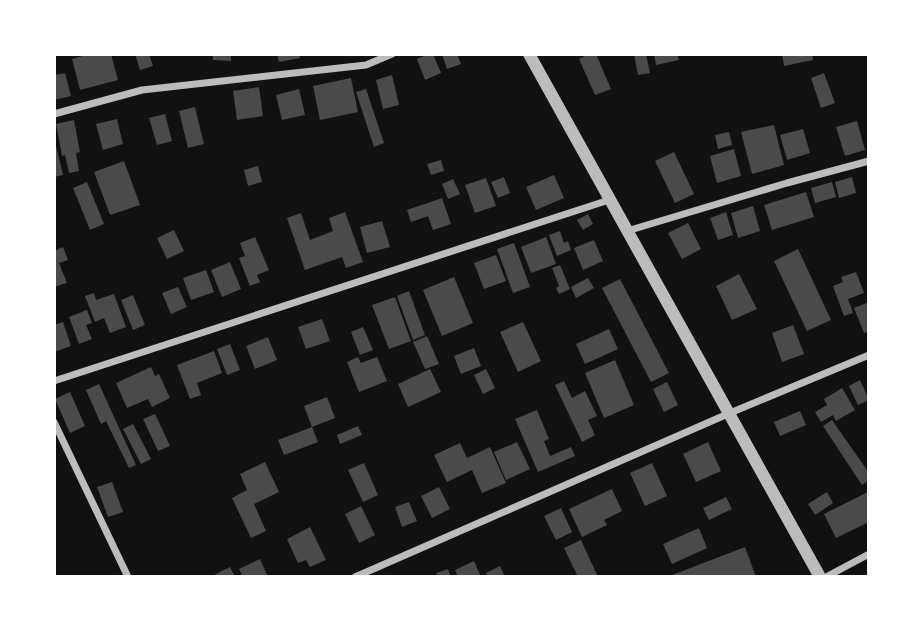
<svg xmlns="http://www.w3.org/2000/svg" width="923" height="631" viewBox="0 0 923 631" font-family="Overpass,sans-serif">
  <rect width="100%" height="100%" fill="#111"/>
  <g fill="#4a4a4a">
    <polygon points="90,54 111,54 118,80 80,90 72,59"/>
    <polygon points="135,54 149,54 153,66 140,70"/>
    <polygon points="213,54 231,54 231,61 213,60"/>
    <polygon points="277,54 299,54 300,58 279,62"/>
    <polygon points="429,54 433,54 441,73 425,80 417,59"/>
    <polygon points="442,54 457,54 461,64 447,69"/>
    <polygon points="589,54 596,54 611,89 595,95 579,59"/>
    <polygon points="634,54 646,54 650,73 638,75"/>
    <polygon points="654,54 677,54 679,60 656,65"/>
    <polygon points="782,54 812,54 813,60 784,66"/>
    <polygon points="65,73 71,96 54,100 54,75"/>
    <polygon points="824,73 835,103 821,108 811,78"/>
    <polygon points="392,75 399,105 383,109 376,80"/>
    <polygon points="351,78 358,112 320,120 313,86"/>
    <polygon points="259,87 263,116 237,120 233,91"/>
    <polygon points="299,89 305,115 282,120 276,95"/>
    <polygon points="366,89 384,143 374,147 356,92"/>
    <polygon points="195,107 204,144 188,148 179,111"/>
    <polygon points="165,114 172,141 157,145 149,118"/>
    <polygon points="117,119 123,144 103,150 96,124"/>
    <polygon points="74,120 80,152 76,153 79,171 69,173 65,155 62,156 56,124"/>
    <polygon points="857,121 865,150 845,156 836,127"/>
    <polygon points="774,125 784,165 752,174 741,132"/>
    <polygon points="803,129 810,153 787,160 780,135"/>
    <polygon points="729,132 732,145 718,149 715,135"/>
    <polygon points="54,137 63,175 54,177"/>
    <polygon points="734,149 741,176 717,183 710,156"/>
    <polygon points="674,152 694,194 675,203 655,161"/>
    <polygon points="441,160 444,171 431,175 427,164"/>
    <polygon points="124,161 140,205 110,215 94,172"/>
    <polygon points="258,166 262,182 248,186 244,170"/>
    <polygon points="554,175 564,198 536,210 526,187"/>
    <polygon points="504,177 510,193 498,198 491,182"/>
    <polygon points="852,177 856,193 839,198 835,182"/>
    <polygon points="486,178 496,206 475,213 465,185"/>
    <polygon points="453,179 460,194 448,199 442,184"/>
    <polygon points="87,182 104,224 90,230 73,188"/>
    <polygon points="832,182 836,197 815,203 811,188"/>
    <polygon points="806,192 814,217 772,230 764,205"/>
    <polygon points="442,198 451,224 433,230 428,216 411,222 407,210"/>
    <polygon points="753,206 760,231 738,238 731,213"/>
    <polygon points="345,212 363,262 346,268 342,257 305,270 287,218 301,213 310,240 333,231 329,218"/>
    <polygon points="726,212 733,235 718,240 710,218"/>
    <polygon points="588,214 593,224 583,230 577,220"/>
    <polygon points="382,221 390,247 367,253 360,227"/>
    <polygon points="688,223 701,249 682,259 668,233"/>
    <polygon points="174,230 184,251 167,259 157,238"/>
    <polygon points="560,231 564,243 568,241 571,250 557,256 549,235"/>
    <polygon points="255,237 269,270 257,275 260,282 250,286 239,258 245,256 240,243"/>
    <polygon points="546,237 556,264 531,273 521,247"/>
    <polygon points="594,240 603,261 583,270 574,248"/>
    <polygon points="514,243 530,287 513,293 497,249"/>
    <polygon points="63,247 68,260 59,263 67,283 54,287 54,251"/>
    <polygon points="798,249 831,320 807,331 774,261"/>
    <polygon points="496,255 506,281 484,289 474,263"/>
    <polygon points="230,262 241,289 222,297 211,270"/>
    <polygon points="560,265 570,289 559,294 556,288 559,286 552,268"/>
    <polygon points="206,270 214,292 191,300 183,278"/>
    <polygon points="856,272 864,293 848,299 853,313 844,316 833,286 843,282 841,277"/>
    <polygon points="739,274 757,309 732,320 716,286"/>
    <polygon points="454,277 473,323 442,336 423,290"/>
    <polygon points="588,278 594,288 576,298 571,287"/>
    <polygon points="620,279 669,373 651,382 602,288"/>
    <polygon points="178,287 187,307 171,314 162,293"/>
    <polygon points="409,291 425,335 413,340 397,296"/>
    <polygon points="94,293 96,300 114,294 126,327 110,333 104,318 95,322 85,296"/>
    <polygon points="133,295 145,325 133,330 121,300"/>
    <polygon points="395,297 411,341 389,349 372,305"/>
    <polygon points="869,302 869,331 864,333 854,308"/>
    <polygon points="87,310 92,323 86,325 92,339 79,344 69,317"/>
    <polygon points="322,319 330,341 306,349 298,327"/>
    <polygon points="63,322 71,346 54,352 54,325"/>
    <polygon points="523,322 541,361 518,372 500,332"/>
    <polygon points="793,325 804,354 782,362 772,333"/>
    <polygon points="363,327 373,350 360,355 351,332"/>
    <polygon points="609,329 618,349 585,364 576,344"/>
    <polygon points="427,336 439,364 425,369 413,342"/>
    <polygon points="268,337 277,360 255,369 246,346"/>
    <polygon points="230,344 240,370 227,375 217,349"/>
    <polygon points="474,348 481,366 461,374 454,356"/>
    <polygon points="214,351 222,373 197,383 201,395 190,399 177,365"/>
    <polygon points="358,357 361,363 377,357 387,381 359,392 347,362"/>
    <polygon points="615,360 634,405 604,418 585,373"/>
    <polygon points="151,367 155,376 159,374 170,398 152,407 148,399 127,408 116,383"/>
    <polygon points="430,369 441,392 408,407 398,384"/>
    <polygon points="486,369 495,388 483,394 474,375"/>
    <polygon points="860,380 869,400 858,405 849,386"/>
    <polygon points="564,381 572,398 585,391 597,416 588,420 595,435 582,442 555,385"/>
    <polygon points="667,382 678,405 664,412 653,389"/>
    <polygon points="99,384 136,465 129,468 106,421 101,424 86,390"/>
    <polygon points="842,388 855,410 836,421 833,415 821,422 815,412 827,405 824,399"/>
    <polygon points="70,392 85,426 70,433 55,399"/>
    <polygon points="327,397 335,418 312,427 304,406"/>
    <polygon points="537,410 549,439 544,441 550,456 571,447 575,456 538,472 515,419"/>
    <polygon points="800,411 806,425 780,436 774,422"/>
    <polygon points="155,414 170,446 158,451 143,419"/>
    <polygon points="832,420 869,473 869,480 862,485 823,426"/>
    <polygon points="133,424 151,459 141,464 123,429"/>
    <polygon points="358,426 362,435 340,444 337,435"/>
    <polygon points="312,427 318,442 284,455 278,440"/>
    <polygon points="517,442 530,469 506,480 494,452"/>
    <polygon points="708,442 721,471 696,482 683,454"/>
    <polygon points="460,443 467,458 490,447 506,483 482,493 472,470 447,482 434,455"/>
    <polygon points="265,462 279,492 254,504 266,531 251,538 232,498 247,490 240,474"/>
    <polygon points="364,463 378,495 363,502 348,470"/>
    <polygon points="652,463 667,496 645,506 630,473"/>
    <polygon points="112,482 123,512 108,517 97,487"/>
    <polygon points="439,487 450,509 432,518 421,496"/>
    <polygon points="612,489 622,511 604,520 607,525 582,537 569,509"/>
    <polygon points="827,492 833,503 815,515 808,504"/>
    <polygon points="868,492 869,522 836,538 824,514"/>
    <polygon points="726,497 732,509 709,520 703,508"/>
    <polygon points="409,502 417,521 402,527 395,507"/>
    <polygon points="361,506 375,535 359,543 345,514"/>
    <polygon points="561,508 572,532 556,540 544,516"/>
    <polygon points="310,527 326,560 310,567 306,560 298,563 287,539"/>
    <polygon points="699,528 707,548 672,564 663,544"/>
    <polygon points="581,540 598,577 578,577 564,548"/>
    <polygon points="745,547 756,577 667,577"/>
    <polygon points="260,559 268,577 243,577 239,569"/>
    <polygon points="474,561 481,577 458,577 455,570"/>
    <polygon points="500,566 505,577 488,577 486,573"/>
    <polygon points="230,567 235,577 210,577"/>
    <polygon points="448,569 451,577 438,577 436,573"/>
  </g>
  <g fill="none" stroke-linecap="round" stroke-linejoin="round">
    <g stroke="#bcbcbc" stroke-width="7">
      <polyline points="54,114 142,90 366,65 392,54"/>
      <polyline points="627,231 787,183 869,161"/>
      <polyline points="54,381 609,200"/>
      <polyline points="54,422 128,577"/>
      <polyline points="355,577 730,413 869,355"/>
      <polyline points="826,577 869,554"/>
    </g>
    <polyline stroke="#bcbcbc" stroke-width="12" points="529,54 820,577"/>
  </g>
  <rect width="923" height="631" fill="none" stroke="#ffffff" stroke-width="112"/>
</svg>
